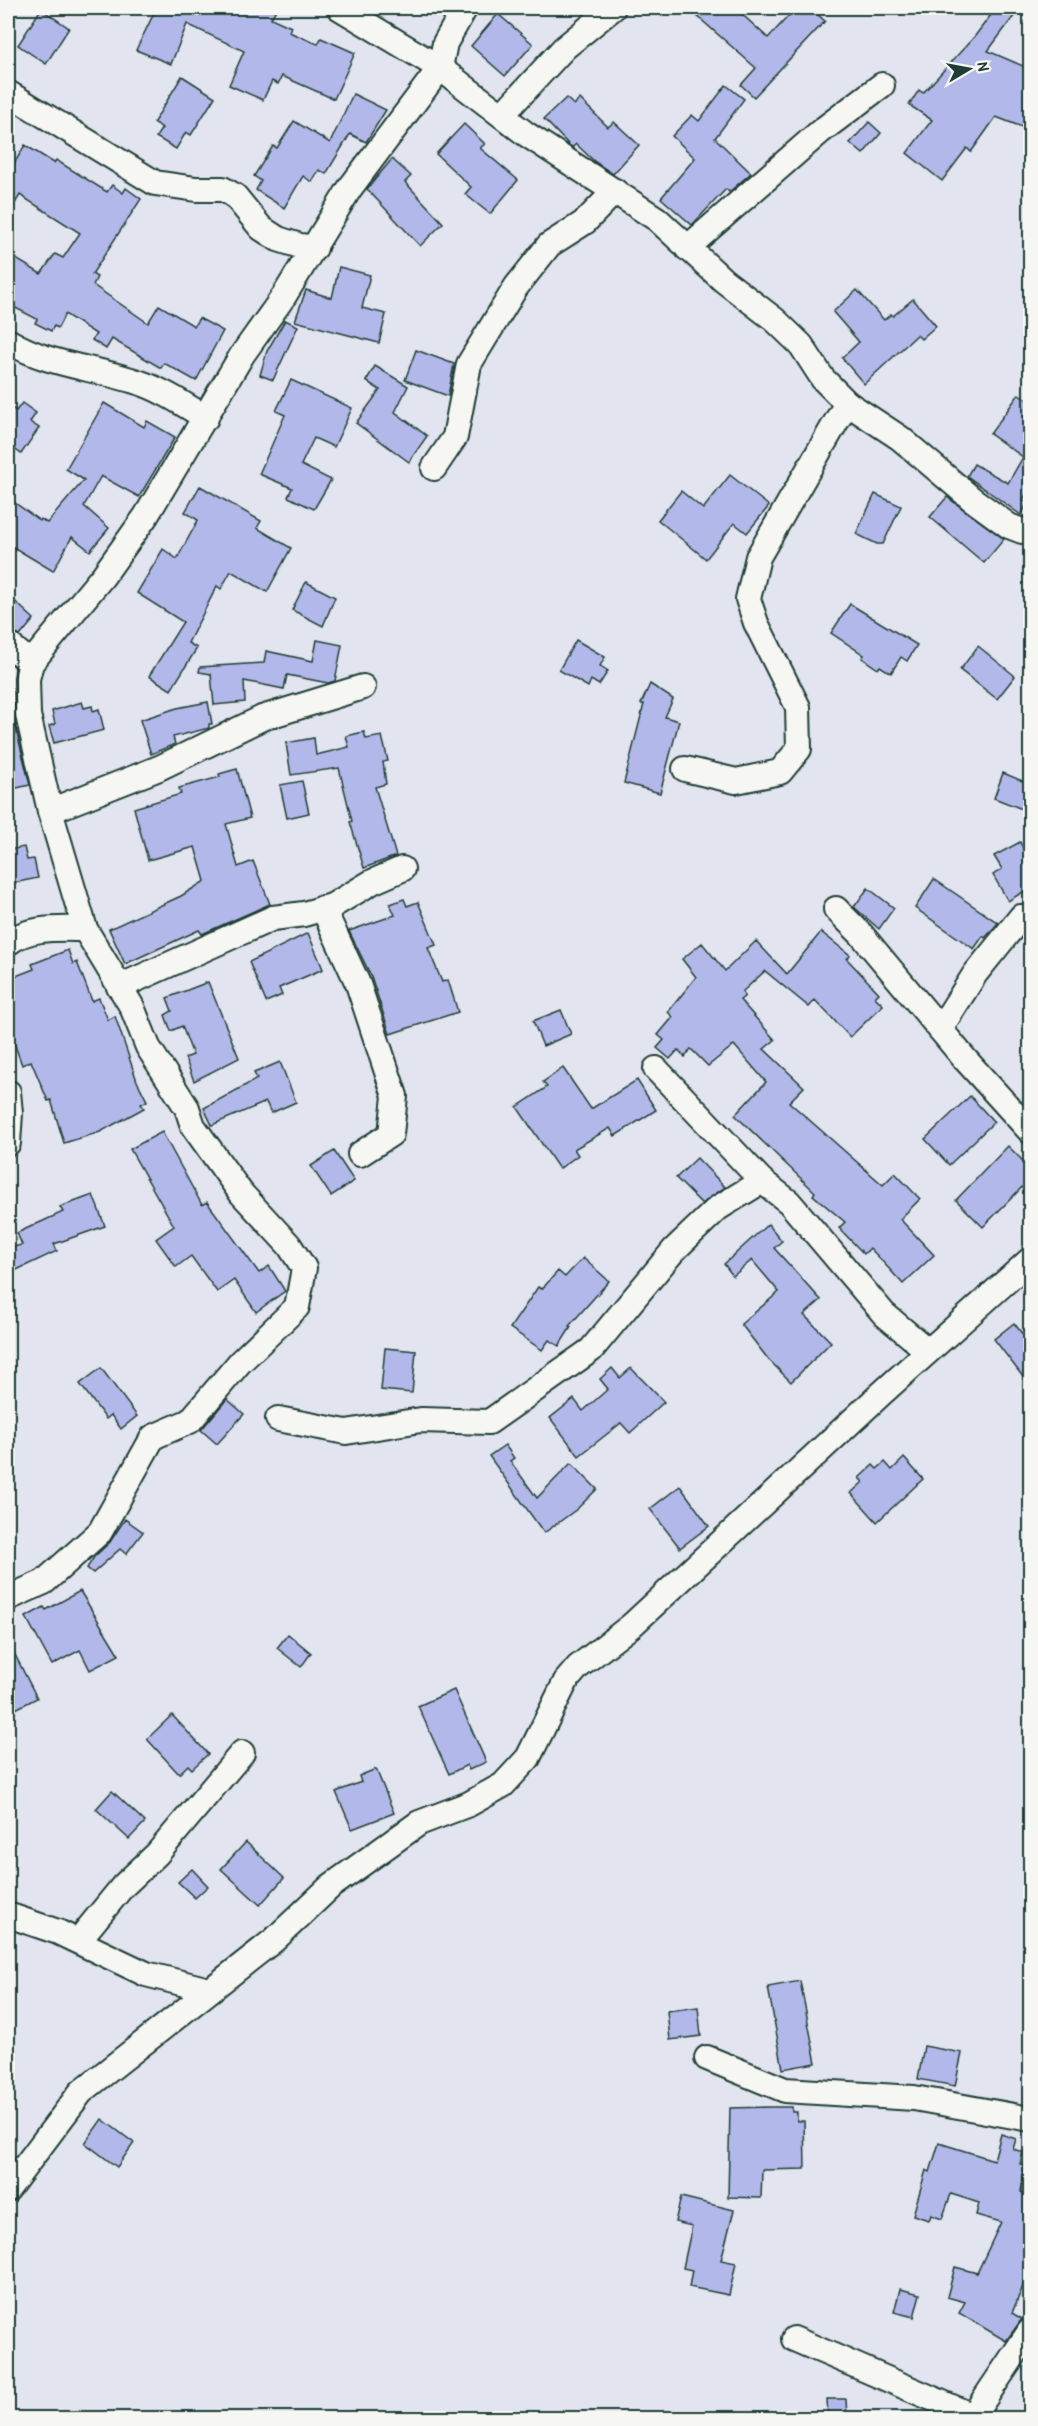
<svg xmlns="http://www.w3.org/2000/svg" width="1038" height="2426" viewBox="0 0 1038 2426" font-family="'Patrick Hand',sans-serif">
  <rect width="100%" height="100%" fill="#e2e4f0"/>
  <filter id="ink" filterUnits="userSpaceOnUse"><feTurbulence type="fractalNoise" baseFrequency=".0167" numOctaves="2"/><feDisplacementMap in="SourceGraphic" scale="12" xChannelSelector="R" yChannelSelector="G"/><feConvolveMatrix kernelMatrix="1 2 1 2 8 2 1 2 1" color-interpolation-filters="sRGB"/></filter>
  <g filter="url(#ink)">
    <g fill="#b2b9ea" stroke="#1f3d34" stroke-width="1.5">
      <polygon points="154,8 277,8 271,18 291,27 289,32 318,44 321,38 355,53 334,99 282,76 278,84 272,81 263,100 229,85 244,51 187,24 171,64 136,50 156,9"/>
      <polygon points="688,8 735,8 768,38 796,8 810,8 825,21 754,97 741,85 756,68"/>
      <polygon points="996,8 1020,8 988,51 1030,69 1030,130 996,117 971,152 967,148 942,181 907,153 932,120 909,105 919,90 923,93 975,36"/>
      <polygon points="41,9 69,28 46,64 18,45"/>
      <polygon points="498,14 533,44 505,76 471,46"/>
      <polygon points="182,76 215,97 191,135 186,132 176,149 156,137 162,128 154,122"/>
      <polygon points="726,85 744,99 715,138 751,173 729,192 726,189 692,225 661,198 695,158 672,136 692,115 699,121"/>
      <polygon points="353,94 386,110 366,142 350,134 326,174 319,170 312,182 303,176 284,208 256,190 261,181 254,176 273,146 277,148 294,121 330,143"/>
      <polygon points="566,98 574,105 580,99 608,127 614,122 639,145 613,174 594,161 576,144 573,147 570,146 544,119"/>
      <polygon points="869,122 881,133 863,154 850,143"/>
      <polygon points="464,124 485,144 480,148 518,180 490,214 465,194 471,187 436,154"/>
      <polygon points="25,145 54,163 56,160 107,192 112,185 123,193 126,188 141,199 92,274 97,277 93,285 148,323 159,305 194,326 199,318 223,331 196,381 164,363 161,368 112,339 106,349 92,340 96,334 65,314 58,328 54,326 51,331 35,323 37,319 8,304 8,254 41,274 55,254 63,258 80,233 20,195 8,215 8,174"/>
      <polygon points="392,159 411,176 405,182 443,223 420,246 367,189"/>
      <polygon points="339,267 370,275 362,308 386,314 379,343 295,321 306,290 332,298"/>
      <polygon points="857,290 884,320 891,314 893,316 913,299 936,326 921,339 917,335 864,384 842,358 859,342 833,312"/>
      <polygon points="285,320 298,326 273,380 260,375 267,351"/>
      <polygon points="416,350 454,364 448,396 405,380"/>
      <polygon points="375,366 408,386 395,412 427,436 409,462 356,423 380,390 366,381"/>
      <polygon points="291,380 352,408 334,447 314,438 301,465 331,480 314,509 288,497 292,488 259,474 285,415 276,411"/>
      <polygon points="1019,394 1030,402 1030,487 1023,500 1028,503 1021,515 967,476 974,464 1008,483 1023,457 990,434"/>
      <polygon points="22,403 36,413 30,422 39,428 21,454 8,444 8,405 16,411"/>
      <polygon points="104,403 144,427 147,421 175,437 139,497 101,476 84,506 109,528 90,551 72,537 53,571 8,544 8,498 40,521 41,519 47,523 84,480 66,469"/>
      <polygon points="730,475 769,506 747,533 734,523 706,559 658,520 681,491 703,509"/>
      <polygon points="200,486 261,521 257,528 291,548 267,592 231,571 221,589 217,586 188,643 197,648 171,690 149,676 183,622 137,593 163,549 177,559 198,520 185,512"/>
      <polygon points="875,494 901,506 883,544 877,544 856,534"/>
      <polygon points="947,497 1004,539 984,563 930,517"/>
      <polygon points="306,582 335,597 323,626 292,610"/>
      <polygon points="8,595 34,619 20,636 8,630"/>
      <polygon points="850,604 917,645 907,661 901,657 891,673 880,666 878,669 862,658 864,655 831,633"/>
      <polygon points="317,640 342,645 335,681 328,683 287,675 284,689 244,681 245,702 214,705 211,674 199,672 200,667 264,663 266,651 313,661"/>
      <polygon points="576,640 605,657 600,666 608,671 599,685 591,680 588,687 559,670"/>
      <polygon points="978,646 1015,676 997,699 960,670"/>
      <polygon points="650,684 673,699 665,717 679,721 660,793 624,783 644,704 641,704"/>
      <polygon points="82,702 84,708 92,706 93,711 99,709 104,730 54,743 49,726 55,724 52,711"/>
      <polygon points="208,702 212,724 209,724 209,728 173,737 175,744 151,754 140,720 177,708"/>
      <polygon points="8,717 13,717 30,785 8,790"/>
      <polygon points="364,732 366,739 382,736 388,761 383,762 386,784 375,787 396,856 364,868 350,822 352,821 339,768 291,775 286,743 314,738 316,755 349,747 346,736"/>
      <polygon points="237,769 250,818 226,824 238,867 253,861 270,904 202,934 199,930 125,964 109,929 181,896 205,881 195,847 148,860 134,808 181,794 179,788 220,777 219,774"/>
      <polygon points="1003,773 1030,784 1030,812 994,798"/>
      <polygon points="302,781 309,813 287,818 280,785"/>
      <polygon points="1020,842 1030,863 1030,888 1008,901 993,875 1002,869 994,856"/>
      <polygon points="24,847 27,860 34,859 38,878 8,884 8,850"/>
      <polygon points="934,879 998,923 985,938 983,936 974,949 915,908"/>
      <polygon points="868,888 894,908 879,929 854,907"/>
      <polygon points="404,899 407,906 418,902 436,945 428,948 442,982 448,980 458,1012 390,1034 371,976 349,931 395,915 390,904"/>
      <polygon points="821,932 850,955 847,959 879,993 875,997 883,1005 850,1037 815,1000 809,1007 765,971 742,992 745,996 740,1000 775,1040 764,1049 804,1087 789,1102 883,1185 895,1173 920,1199 900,1219 934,1255 903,1284 870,1248 864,1254 839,1228 845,1222 813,1195 815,1192 735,1115 766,1082 734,1045 708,1066 691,1049 685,1057 678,1050 670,1059 657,1048 664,1040 658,1035 673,1017 668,1012 696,977 682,959 702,943 725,971 756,941 787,974"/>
      <polygon points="308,933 323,969 279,988 282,995 266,1002 249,962"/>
      <polygon points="68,950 73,964 77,962 92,1001 99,998 108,1020 115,1016 137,1081 147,1101 141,1104 144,1108 100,1132 64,1143 51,1100 48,1101 31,1061 22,1065 8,1026 8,979 34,969 32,964"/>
      <polygon points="208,982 239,1058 194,1081 185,1058 193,1055 182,1026 171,1031 165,1015 172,1011 167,998"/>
      <polygon points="561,1010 571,1034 543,1046 533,1021"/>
      <polygon points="280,1062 296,1102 271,1113 266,1102 212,1125 204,1108 257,1079 254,1073"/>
      <polygon points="563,1068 591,1109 637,1080 656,1110 615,1136 610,1128 574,1149 578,1155 559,1169 517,1107 547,1087 543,1082"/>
      <polygon points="970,1096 994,1122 949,1165 925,1139"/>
      <polygon points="162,1132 202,1205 207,1202 259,1273 269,1266 285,1291 256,1312 234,1280 217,1292 191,1256 176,1267 156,1239 174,1226 130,1149"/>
      <polygon points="1008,1146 1030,1168 1030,1179 983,1227 956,1200"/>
      <polygon points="334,1151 354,1181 331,1196 311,1166"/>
      <polygon points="697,1158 725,1187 702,1204 676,1178"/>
      <polygon points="93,1195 105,1226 54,1244 57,1251 8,1274 8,1248 22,1245 17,1233 63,1212 60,1207"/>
      <polygon points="768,1224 782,1241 774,1248 821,1300 804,1315 831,1342 791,1382 768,1359 741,1324 779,1292 752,1260 733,1276 724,1264"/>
      <polygon points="583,1258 609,1281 569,1326 571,1327 559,1346 549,1340 542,1350 510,1328 538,1287 542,1289 558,1271 565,1277"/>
      <polygon points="1014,1323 1030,1344 1030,1386 994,1339"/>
      <polygon points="385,1348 416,1351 412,1393 381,1390"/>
      <polygon points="101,1368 137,1416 121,1429 111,1415 106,1419 80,1384"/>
      <polygon points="612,1368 620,1378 631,1368 664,1402 630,1433 621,1423 579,1456 550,1418 574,1399 583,1411 608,1389 600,1379"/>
      <polygon points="227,1399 244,1414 217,1444 201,1430"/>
      <polygon points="505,1445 514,1458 510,1461 537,1498 571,1463 597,1489 577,1509 544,1533 489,1456"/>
      <polygon points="904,1458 923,1479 877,1522 851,1493 863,1482 859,1478 873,1465 877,1469 885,1462 892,1470"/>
      <polygon points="680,1486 709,1526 680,1548 650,1509"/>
      <polygon points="125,1519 143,1532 126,1554 120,1549 93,1573 87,1568 94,1557 110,1542"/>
      <polygon points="80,1591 119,1655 90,1670 80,1650 52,1665 26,1617 44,1607 46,1610"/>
      <polygon points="288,1634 311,1653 301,1667 277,1648"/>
      <polygon points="8,1641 37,1698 8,1713"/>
      <polygon points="454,1690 486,1762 469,1770 467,1765 449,1774 418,1706"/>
      <polygon points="172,1715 208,1754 192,1769 188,1765 179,1774 147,1739"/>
      <polygon points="376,1769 394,1813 352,1829 336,1792 361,1782 359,1776"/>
      <polygon points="112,1791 145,1822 129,1839 96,1809"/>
      <polygon points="246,1842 284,1878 260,1905 221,1869"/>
      <polygon points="192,1869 208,1886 195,1898 178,1882"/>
      <polygon points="800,1981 816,2063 783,2069 768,1987"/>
      <polygon points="698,2007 701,2036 670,2040 667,2011"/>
      <polygon points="924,2046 962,2053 955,2086 918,2079"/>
      <polygon points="770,2107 792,2107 792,2112 797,2112 797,2121 804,2121 805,2169 762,2170 761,2198 728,2197 730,2108"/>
      <polygon points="102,2119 134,2143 117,2167 85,2143"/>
      <polygon points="1001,2134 1016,2139 1013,2149 1023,2152 1020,2164 1025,2165 1021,2192 1030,2196 1030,2269 1012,2313 1022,2319 1006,2341 959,2313 965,2302 947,2297 955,2267 977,2273 1001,2222 976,2215 979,2203 951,2194 942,2219 931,2215 929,2220 913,2215 926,2170 930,2172 939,2143 994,2160"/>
      <polygon points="681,2197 734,2210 721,2260 736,2263 729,2295 689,2287 692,2270 683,2268 692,2226 675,2222"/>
      <polygon points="900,2289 920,2294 914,2317 894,2312"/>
      <polygon points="827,2399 846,2399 847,2418 828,2418"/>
    </g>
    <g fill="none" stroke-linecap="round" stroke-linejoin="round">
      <defs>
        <g id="minor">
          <polyline points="340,8 440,68 526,134 657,219 723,280 775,320 801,345 823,379 847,403 900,438 972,499 1009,526 1022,531 1030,529"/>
          <polyline points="8,93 155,183 196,189 223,189 235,196 261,228 278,239 300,246 315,248"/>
          <polyline points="502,115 564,48 613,8"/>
          <polyline points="687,248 821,131 882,85"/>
          <path d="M8,341C46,364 89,367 131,380C158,387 182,403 206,418"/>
          <polyline points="434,468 455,437 469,364 516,287 549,245 585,222 615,191"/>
          <polyline points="8,644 31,663"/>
          <polyline points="685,769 736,781 780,772 799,749 798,707 756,623 748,599 758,557 847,403"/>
          <polyline points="50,811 159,768 262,718 363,687"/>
          <polyline points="323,908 358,984 395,1096 391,1134 360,1154"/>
          <polyline points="836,909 861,934 964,1058 1030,1131"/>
          <path d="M8,943C29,926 59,929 85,929"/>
          <polyline points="119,987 273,918 304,914 332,906 372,882 402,869"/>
          <polyline points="940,1029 975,974 1021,917"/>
          <polyline points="656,1069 762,1181 789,1202 884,1314 928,1351"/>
          <polyline points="8,1092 10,1113 8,1143"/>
          <polyline points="278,1419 346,1432 421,1420 489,1422 591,1350 674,1250 718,1208 762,1181"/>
          <polyline points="8,1598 44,1582 100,1532 153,1437 190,1421 240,1362 297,1307 304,1268 289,1245 241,1193 193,1126 187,1108 148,1047 132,1007 85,929 50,811 28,715 27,679 31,663 103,576 146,516 242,355 284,296 350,188 440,68 445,43 465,8"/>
          <polyline points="8,1915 58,1932 146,1974 209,1990"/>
          <polyline points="78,1941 123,1886 157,1854 242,1753"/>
          <polyline points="707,2058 785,2090 914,2098 1030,2119"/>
          <polyline points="8,2189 81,2092 274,1940 331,1886 419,1823 469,1804 503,1785 528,1758 566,1681 578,1667 632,1625 882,1393 1030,1260"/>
          <polyline points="794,2339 973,2416 1030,2331"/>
        </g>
      </defs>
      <use href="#minor" stroke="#1f3d34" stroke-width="28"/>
      <use href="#minor" stroke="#f6f6f2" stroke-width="24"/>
    </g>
  </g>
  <rect width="1038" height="2426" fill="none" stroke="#f6f6f2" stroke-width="30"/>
  <rect x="15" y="15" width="1008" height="2396" fill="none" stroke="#1f3d34" stroke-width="2" filter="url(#ink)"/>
  <g transform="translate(969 69) rotate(80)" stroke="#f6f6f2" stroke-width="4.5" paint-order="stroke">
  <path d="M0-4.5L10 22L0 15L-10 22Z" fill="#1f3d34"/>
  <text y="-9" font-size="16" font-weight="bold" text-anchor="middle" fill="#1f3d34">N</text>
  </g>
</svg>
